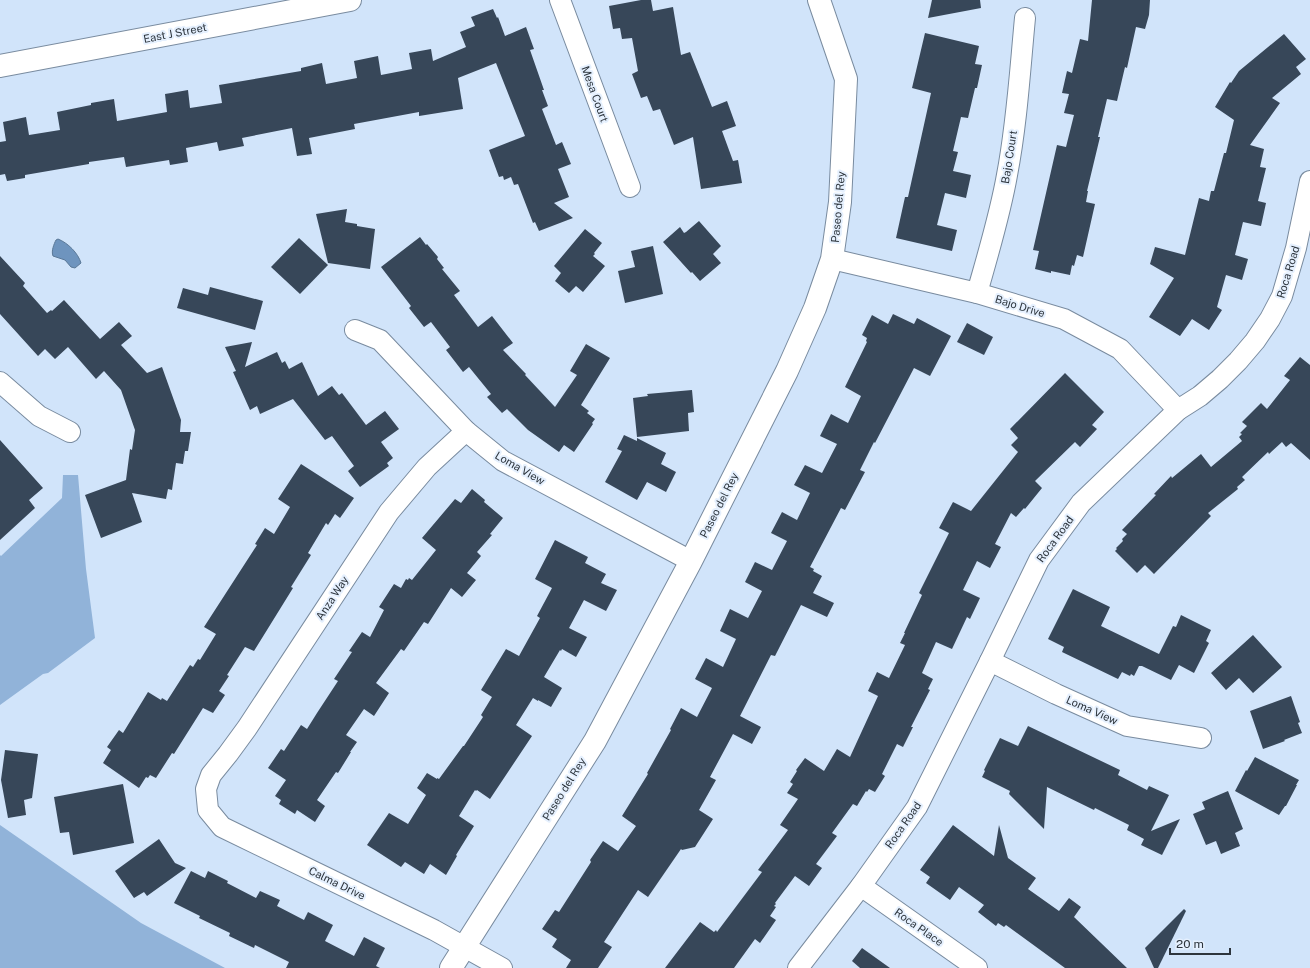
<svg xmlns="http://www.w3.org/2000/svg" width="1310" height="968" viewBox="0 0 1310 968" font-family="'Public Sans',sans-serif">
  <rect width="100%" height="100%" fill="#d1e4fa"/>
  <g fill="#91b3d9">
    <polygon points="63,475 78,475 86,569 95,638 48,673 43,674 0,705 0,555 1,556 62,498"/>
    <polygon points="0,825 141,923 225,968 0,968"/>
  </g>
  <path fill="#6e94be" stroke="#5a7897" d="M58,239C68,243 78,253 81,263L75,268L71,267L65,260L53,256C51,251 54,244 56,240Z"/>
  <g fill="#374759">
    <polygon points="641,0 651,0 653,11 673,7 681,55 690,52 712,107 727,101 736,126 722,131 733,161 738,160 742,183 701,189 693,137 674,145 660,109 653,111 647,96 641,98 632,74 638,71 632,38 622,39 620,28 613,29 609,6"/>
    <polygon points="932,0 980,0 981,8 928,18"/>
    <polygon points="1092,0 1150,0 1149,15 1145,29 1136,27 1127,68 1125,67 1117,101 1107,99 1098,137 1100,137 1087,191 1088,191 1086,202 1095,204 1083,257 1077,255 1074,266 1072,265 1070,275 1051,271 1051,273 1035,269 1039,251 1033,250 1057,145 1066,147 1074,115 1064,113 1069,94 1062,93 1067,71 1072,73 1080,39 1088,41"/>
    <polygon points="493,9 497,18 498,17 505,36 526,27 534,49 530,50 544,90 542,90 548,106 542,109 556,145 562,142 571,164 558,169 569,197 554,203 573,218 539,231 535,222 533,223 518,184 514,185 511,177 504,180 503,176 499,177 489,150 525,136 496,63 458,78 463,109 419,116 419,112 354,124 355,129 309,138 312,154 297,156 292,128 242,138 244,146 219,151 217,142 186,148 188,162 170,165 169,160 126,167 124,157 89,162 89,164 25,175 25,178 7,181 5,174 0,175 0,142 6,141 3,122 26,117 29,135 60,130 57,112 91,105 91,103 114,99 117,121 167,112 165,94 171,93 188,90 190,108 222,103 219,85 301,71 301,68 322,63 326,84 357,78 354,61 378,56 381,75 412,69 409,53 431,49 433,61 466,47 460,32 475,26 471,17"/>
    <polygon points="925,33 979,46 975,64 982,65 977,88 975,88 968,118 961,117 953,151 958,152 953,171 971,175 966,198 945,193 937,225 957,230 952,251 896,238 905,197 908,197 931,93 912,88"/>
    <polygon points="1284,34 1306,59 1296,67 1301,74 1272,98 1280,103 1250,145 1264,149 1260,167 1266,168 1258,201 1266,203 1261,226 1243,222 1235,255 1248,259 1242,280 1226,275 1217,307 1222,310 1209,330 1192,319 1180,336 1149,317 1174,278 1150,264 1155,247 1185,255 1199,198 1209,201 1211,191 1214,191 1224,153 1226,153 1234,120 1215,107 1230,82 1231,83 1239,71"/>
    <polygon points="347,209 345,222 357,224 357,226 375,229 370,269 328,263 316,214"/>
    <polygon points="699,221 721,246 713,254 721,263 700,281 692,272 691,273 663,242 680,227 684,233 686,232"/>
    <polygon points="585,229 602,243 594,253 595,254 593,256 605,266 583,292 576,286 569,293 555,281 561,273 554,266"/>
    <polygon points="420,237 426,245 427,244 438,257 437,259 444,268 442,269 460,291 454,295 478,327 492,316 513,343 503,350 526,374 525,375 555,407 577,375 570,371 586,344 610,358 581,405 589,411 587,413 595,419 592,423 593,424 574,452 564,445 559,452 528,430 507,409 502,413 487,397 491,394 469,367 463,372 446,350 450,347 431,322 424,327 409,308 411,306 381,267"/>
    <polygon points="299,238 328,265 300,294 271,267"/>
    <polygon points="653,246 663,294 625,303 618,271 635,267 631,251"/>
    <polygon points="0,256 25,283 23,286 47,313 51,310 52,311 64,300 100,339 119,322 132,336 121,345 147,373 162,367 181,420 180,432 191,432 188,451 185,451 183,464 176,463 172,490 168,489 166,499 132,493 142,522 101,538 85,495 126,480 130,449 132,450 135,430 121,390 104,371 96,379 68,347 55,359 45,349 38,356 0,314"/>
    <polygon points="210,287 263,301 255,330 177,308 183,288 208,295"/>
    <polygon points="893,314 914,324 917,318 951,336 930,376 914,368 875,443 874,442 860,470 865,472 845,510 841,508 810,567 814,569 813,571 822,576 813,593 834,603 827,617 801,605 775,656 771,655 740,716 761,727 752,744 733,734 710,777 716,780 699,810 713,819 695,847 682,850 681,849 648,897 638,890 604,942 612,947 598,968 566,968 571,960 552,947 557,939 542,929 555,910 559,912 591,862 590,860 603,841 618,851 636,826 622,816 648,774 647,773 671,730 670,729 681,708 697,717 712,688 695,679 706,658 723,667 736,639 720,631 730,609 748,618 762,591 745,582 755,562 772,570 787,541 771,533 782,512 797,520 810,493 794,485 805,465 822,473 837,444 820,436 831,414 848,423 861,396 845,387 867,342 866,341 867,338 862,335 872,315 888,324"/>
    <polygon points="967,323 993,337 984,355 957,342"/>
    <polygon points="252,342 245,367 277,352 282,363 285,361 289,369 302,362 318,396 332,386 339,395 342,393 366,425 385,411 399,429 381,442 393,458 387,463 389,466 360,487 348,471 354,466 332,436 325,440 293,399 260,414 257,406 250,410 233,372 236,371 225,347"/>
    <polygon points="1300,357 1310,365 1310,460 1291,443 1286,447 1282,442 1269,454 1268,452 1242,477 1245,480 1237,487 1238,489 1208,513 1211,516 1154,574 1145,565 1137,573 1115,551 1117,549 1116,548 1123,541 1122,539 1127,534 1122,530 1156,495 1154,494 1171,476 1172,478 1201,454 1211,467 1242,441 1239,437 1242,434 1240,433 1247,426 1242,422 1261,403 1267,409 1290,380 1284,376"/>
    <polygon points="1065,373 1104,412 1092,425 1097,429 1080,447 1075,442 1035,481 1042,488 1025,509 1024,508 1016,517 1011,513 995,544 1001,547 990,568 977,561 963,590 980,598 970,619 967,617 952,649 936,642 922,673 933,679 928,689 930,690 911,727 913,727 903,747 897,744 882,774 885,776 875,792 869,789 867,792 866,791 857,806 853,804 832,833 837,836 816,864 822,868 809,886 795,876 775,903 776,904 774,906 776,907 770,916 776,920 760,943 755,939 734,968 665,968 700,922 714,932 716,930 717,932 762,872 758,870 788,830 780,825 798,799 787,793 793,784 790,782 797,771 796,770 805,758 824,771 837,749 850,757 878,696 868,691 877,672 889,678 905,645 900,643 905,633 904,633 922,595 919,593 949,533 939,528 953,502 971,511 1018,452 1011,445 1018,438 1010,429"/>
    <polygon points="692,390 694,412 688,413 689,431 637,437 633,398 648,396 647,394"/>
    <polygon points="624,435 637,441 637,438 666,453 661,464 676,472 666,492 647,482 637,500 605,482 622,451 617,449"/>
    <polygon points="0,440 43,488 29,500 35,508 0,540"/>
    <polygon points="301,464 354,498 340,518 335,514 328,525 326,523 308,553 311,555 291,587 293,588 254,651 245,647 227,675 229,676 219,691 225,695 213,713 203,708 174,754 172,753 156,778 150,775 148,778 146,777 139,788 103,763 111,750 107,747 119,730 123,733 148,692 161,700 162,698 167,701 190,665 193,667 198,659 200,660 216,634 204,627 257,545 255,544 265,528 274,534 290,507 278,499"/>
    <polygon points="472,489 485,500 484,502 503,518 490,534 492,535 477,552 481,556 467,573 476,580 462,597 451,588 428,624 424,622 404,651 401,649 376,683 389,693 374,716 364,709 346,735 357,742 350,752 351,752 338,773 336,772 317,800 325,806 315,822 297,810 295,814 279,804 281,800 275,796 286,780 268,768 281,749 284,751 301,725 307,729 317,713 338,681 334,679 352,652 349,651 362,632 370,637 384,610 379,607 394,584 401,588 406,579 408,580 409,578 412,580 436,550 422,538 455,499 461,503"/>
    <polygon points="555,540 588,557 585,563 606,574 601,583 617,590 606,611 584,600 569,628 587,637 576,657 562,649 561,651 560,650 544,677 562,688 551,707 538,700 538,701 533,698 516,725 532,736 490,799 477,790 476,791 475,790 459,816 474,826 456,855 457,856 446,875 430,864 424,874 405,862 401,867 367,845 389,813 408,824 426,795 417,788 427,773 437,779 437,778 439,779 463,746 464,746 483,717 481,715 492,697 481,690 506,649 519,656 540,618 537,616 552,588 535,579"/>
    <polygon points="1073,589 1110,607 1101,626 1159,654 1173,626 1176,627 1181,615 1211,630 1206,641 1209,643 1194,673 1179,665 1171,680 1142,666 1139,666 1134,676 1131,674 1130,676 1122,672 1118,679 1062,652 1064,647 1048,639"/>
    <polygon points="1253,635 1282,667 1253,693 1239,678 1226,690 1211,673"/>
    <polygon points="1291,696 1300,722 1298,723 1302,733 1284,740 1285,741 1263,749 1250,711"/>
    <polygon points="1028,726 1120,770 1118,775 1147,790 1149,786 1169,795 1151,831 1180,819 1162,855 1141,845 1144,839 1127,830 1129,825 1095,808 1094,810 1047,787 1044,829 1009,794 1010,791 982,777 985,771 984,770 1000,738 1018,746"/>
    <polygon points="5,750 38,754 32,798 24,800 26,815 8,818 1,780"/>
    <polygon points="1255,757 1299,780 1296,785 1297,785 1286,806 1285,806 1279,815 1235,791 1246,770 1247,771"/>
    <polygon points="123,784 134,843 73,855 69,832 60,833 54,797"/>
    <polygon points="1228,791 1243,829 1235,833 1240,846 1221,854 1216,841 1206,845 1193,814 1205,809 1202,802"/>
    <polygon points="953,825 994,856 999,825 1008,858 1036,878 1028,889 1059,911 1069,898 1081,907 1074,917 1127,968 1065,968 1006,925 1004,927 998,923 996,926 978,912 984,905 959,887 950,900 926,883 930,877 920,870"/>
    <polygon points="159,839 175,863 186,868 147,896 144,892 134,898 115,871"/>
    <polygon points="191,871 205,878 208,871 228,881 227,883 256,898 260,891 280,900 277,906 304,920 308,912 333,925 325,941 354,956 364,937 385,948 376,966 380,968 286,968 289,962 255,945 254,948 229,936 230,933 199,918 200,916 174,903"/>
    <polygon points="1184,909 1186,911 1158,968 1154,968 1145,948"/>
    <polygon points="862,948 890,968 860,968 852,961"/>
  </g>
  <g fill="none" stroke-linecap="round" stroke-linejoin="round">
    <defs>
      <g id="street">
        <polyline points="560,0 630,187"/>
        <polyline points="832,259 977,293 1064,319 1120,349 1178,410"/>
        <path d="M977,293C988,254 1000,215 1007,175C1017,123 1020,70 1025,18"/>
        <polyline points="355,330 380,340 466,431 503,461 691,561"/>
        <polyline points="0,382 39,416 70,432"/>
        <polyline points="466,431 427,467 389,512 247,728 228,754 211,775 206,789 208,810 222,827 434,930 502,968"/>
        <polyline points="990,661 1056,694 1127,726 1201,738"/>
        <polyline points="861,886 977,968"/>
        <polyline points="798,968 861,886 917,807 990,661 1039,560 1081,503 1178,410 1200,396 1220,379 1238,361 1255,341 1270,319 1282,296 1296,248 1310,181"/>
      </g>
      <g id="secondary">
        <polyline points="0,66 350,0"/>
        <polyline points="451,968 595,741 691,561 787,371 815,308 832,259 840,202 846,79 819,0"/>
      </g>
    </defs>
    <use href="#street" stroke="#798b9f" stroke-width="22"/>
    <use href="#secondary" stroke="#798b9f" stroke-width="24"/>
    <use href="#street" stroke="#fff" stroke-width="20"/>
    <use href="#secondary" stroke="#fff" stroke-width="22"/>
  </g>
  <g text-anchor="middle" stroke-width="4" stroke-linejoin="round" paint-order="stroke">
    <g font-size="11" fill="#2d353d" stroke="#e5f0fe">
      <text transform="translate(175 33) rotate(-11)" y="4">East J Street</text>
      <text transform="translate(595 94) rotate(70)" y="4">Mesa Court</text>
      <text transform="translate(1009 157) rotate(-81)" y="4">Bajo Court</text>
      <text transform="translate(838 207) rotate(-85)" y="4">Paseo del Rey</text>
      <text transform="translate(1288 272) rotate(-73)" y="4">Roca Road</text>
      <text transform="translate(1020 306) rotate(17)" y="4">Bajo Drive</text>
      <text transform="translate(520 468) rotate(30)" y="4">Loma View</text>
      <text transform="translate(719 505) rotate(-63)" y="4">Paseo del Rey</text>
      <text transform="translate(1055 539) rotate(-54)" y="4">Roca Road</text>
      <text transform="translate(332 598) rotate(-57)" y="4">Anza Way</text>
      <text transform="translate(1092 710) rotate(24)" y="4">Loma View</text>
      <text transform="translate(564 789) rotate(-58)" y="4">Paseo del Rey</text>
      <text transform="translate(903 825) rotate(-55)" y="4">Roca Road</text>
      <text transform="translate(337 883) rotate(26)" y="4">Calma Drive</text>
      <text transform="translate(919 927) rotate(35)" y="4">Roca Place</text>
    </g>
  </g>
  <path d="M1170 948v6h60v-6" fill="none" stroke="#2d353d" stroke-width="2"/>
  <text x="1176" y="948" font-size="12" fill="#2d353d" stroke="#e5f0fe" stroke-width="3" paint-order="stroke">20 m</text>
</svg>
